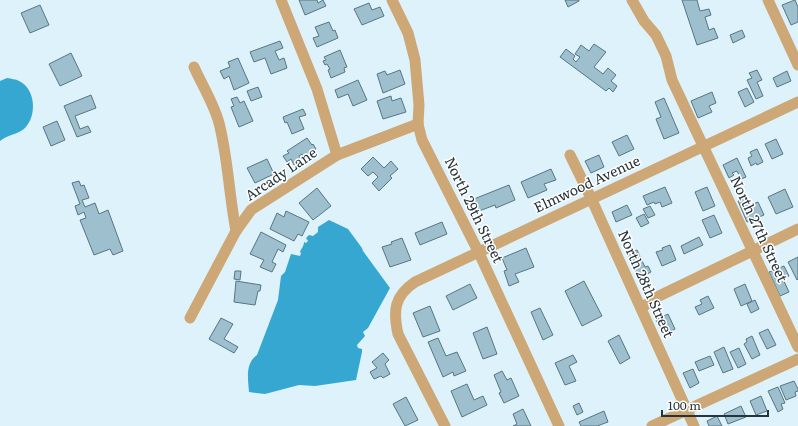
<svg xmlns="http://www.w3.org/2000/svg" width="798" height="426" viewBox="0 0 798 426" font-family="Literata,serif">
  <rect width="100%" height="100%" fill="#ddf2fb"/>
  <g fill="#35a7d0">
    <path d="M7,78C11,79 16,79 19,81C36,89 37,116 25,128C19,134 7,135 0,141V81Z"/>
    <path d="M329,220L348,229L362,248L363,251L390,288L368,328L363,332L365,336L357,345L358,348L362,349V352L356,380L315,386L299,385L265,394L249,392C248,378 245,364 257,355L278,300L281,276L285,272L291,254L300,256L301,253L300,252C301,249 304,246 304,242L306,243L308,241L306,238L309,235L313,236L318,232V227Z"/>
  </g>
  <g fill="#9ebfcd" stroke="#577684">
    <polygon points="299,0 317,0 318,3 323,0 326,6 305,15"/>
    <polygon points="565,0 579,0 579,1 568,7"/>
    <polygon points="682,0 697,0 700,11 709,9 711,15 705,17 709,30 714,28 718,38 697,45"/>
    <polygon points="795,0 798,7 798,22 791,25 782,5"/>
    <polygon points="369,3 372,10 380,7 384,16 362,25 354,9"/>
    <polygon points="40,5 49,25 30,33 21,13"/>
    <polygon points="329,22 333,31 335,30 338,38 317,47 313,38 319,36 315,27"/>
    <polygon points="742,30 745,37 733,43 730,35"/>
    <polygon points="280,41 283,48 275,51 279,60 284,58 287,68 271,74 265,58 254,62 250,52"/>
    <polygon points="594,44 606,52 594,67 603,74 608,68 616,75 611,81 617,86 613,92 609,88 606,91 560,57 566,49 575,56 573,59 576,62 580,57 575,54 581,45 589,51"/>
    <polygon points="340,50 347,67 344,68 345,72 331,78 328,70 330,69 327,64 325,65 323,61 326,60 324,57"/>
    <polygon points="71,53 82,76 60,86 49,64"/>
    <polygon points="238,58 249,83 234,90 229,76 224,79 220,71 230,67 228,62"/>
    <polygon points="400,70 405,84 383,93 377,74 385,71 387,75"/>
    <polygon points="757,70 762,80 757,82 763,96 756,99 747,80 752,78 749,73"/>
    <polygon points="787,71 791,81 777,87 773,78"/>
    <polygon points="358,80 367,100 353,106 348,94 338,98 335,90"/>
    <polygon points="258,87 262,97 251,101 247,91"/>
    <polygon points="747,88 754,102 745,107 738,92"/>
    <polygon points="712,92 716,103 709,106 712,112 698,118 691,101"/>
    <polygon points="91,95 96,108 75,116 80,129 88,126 91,132 77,137 64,106"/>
    <polygon points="391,96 392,101 401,98 406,112 383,119 377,101"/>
    <polygon points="237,97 240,103 244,101 253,121 239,127 231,107 234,106 231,99"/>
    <polygon points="664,98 679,133 664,139 656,119 661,117 655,102"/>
    <polygon points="303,109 306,115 299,117 304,129 292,134 287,122 285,123 283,117"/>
    <polygon points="57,121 65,140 51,146 43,127"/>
    <polygon points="627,135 634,149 619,156 612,142"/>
    <polygon points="307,138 312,145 313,144 316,149 303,157 302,154 299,156 301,161 294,165 291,159 287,162 283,156 289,153 287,151"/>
    <polygon points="776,139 783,154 772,159 765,144"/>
    <polygon points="757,149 763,162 757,165 756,163 751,166 748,158 752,156 750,152"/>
    <polygon points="599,155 604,167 591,173 585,161"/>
    <polygon points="373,157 384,168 391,161 398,169 390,176 392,178 379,191 372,183 378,177 373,172 368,176 361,169"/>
    <polygon points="737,158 746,177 741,179 737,171 732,173 734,175 729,178 723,165"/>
    <polygon points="267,159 274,174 255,183 247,168"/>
    <polygon points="551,169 556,180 544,184 547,190 528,198 521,182"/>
    <polygon points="79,181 81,186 84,185 89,198 82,200 85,207 95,203 99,214 108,210 123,251 113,255 110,249 94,255 80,220 86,218 84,212 78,215 75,206 80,204 72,183"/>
    <polygon points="509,185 515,200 496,208 495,205 479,211 474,199"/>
    <polygon points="665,187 672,203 662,207 660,202 655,204 654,202 647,205 643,196"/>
    <polygon points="707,187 715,206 703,211 695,192"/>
    <polygon points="317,188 331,206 313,220 299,203"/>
    <polygon points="785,189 793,207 776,214 768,197"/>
    <polygon points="744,198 748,206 758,202 764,215 747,222 738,201"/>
    <polygon points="627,205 632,215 616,222 612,212"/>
    <polygon points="650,206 655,215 648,218 643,209"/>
    <polygon points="286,211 309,222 302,236 298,234 294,241 270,229 277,213 284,217"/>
    <polygon points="644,214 649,223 641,227 636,218"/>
    <polygon points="714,215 722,233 710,238 702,220"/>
    <polygon points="442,222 447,234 420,245 415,233"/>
    <polygon points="261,232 286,245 283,252 278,249 272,262 276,264 272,272 260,267 264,260 250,254"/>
    <polygon points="699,237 703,245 684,254 681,246"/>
    <polygon points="402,238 411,260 390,267 382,247 392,244 391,242"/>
    <polygon points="670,245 676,260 662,266 656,252 663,250 662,248"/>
    <polygon points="526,248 534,267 515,274 519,282 509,286 504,271 507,270 502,258"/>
    <polygon points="637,250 645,267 648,266 651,272 639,278 628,254"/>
    <polygon points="798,257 798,279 797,280 788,262"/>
    <polygon points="784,266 789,276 783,279 789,292 780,296 769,272"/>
    <polygon points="235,271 241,271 240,280 234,279"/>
    <polygon points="236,281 261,285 260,291 258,291 255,305 234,302"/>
    <polygon points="584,281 602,316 582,326 565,291"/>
    <polygon points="470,284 477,298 453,310 446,296"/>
    <polygon points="745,284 752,301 741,306 734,289"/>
    <polygon points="708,296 714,308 699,315 695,307 702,304 700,300"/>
    <polygon points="755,300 759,309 751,313 747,304"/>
    <polygon points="430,306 440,331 423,337 413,313"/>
    <polygon points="540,308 553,335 543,340 531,312"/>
    <polygon points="668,314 675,329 664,335 656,320"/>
    <polygon points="221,318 233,324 224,339 238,347 234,353 209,339"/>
    <polygon points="487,327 497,354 483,359 473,333"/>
    <polygon points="768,329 776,345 767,349 759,333"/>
    <polygon points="619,335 630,358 620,364 608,341"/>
    <polygon points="752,336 760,355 752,359 744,344 747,342 746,339"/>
    <polygon points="438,338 446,356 457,352 466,371 454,376 453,372 443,377 428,342"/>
    <polygon points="724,347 733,369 723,373 714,352"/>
    <polygon points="739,348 746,364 738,368 730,352"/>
    <polygon points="383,353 389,360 385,364 390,374 383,378 381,376 374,379 370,372 377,368 372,362"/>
    <polygon points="573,355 577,362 569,366 576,381 565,385 555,363"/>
    <polygon points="710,356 714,365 699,371 695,362"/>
    <polygon points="693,369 699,383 690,388 683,373"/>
    <polygon points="502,371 507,380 511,378 519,396 504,403 499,393 501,392 494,375"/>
    <polygon points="794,381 798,389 798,391 795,392 796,396 786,400 780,386"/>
    <polygon points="467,384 474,400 483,396 487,405 462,417 451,391"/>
    <polygon points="778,387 785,403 781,404 783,409 778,412 768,391"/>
    <polygon points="761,396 767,411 756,415 750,401"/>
    <polygon points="406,397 418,420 405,426 393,404"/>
    <polygon points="579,403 583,412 577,415 573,406"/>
    <polygon points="741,406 746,417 728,424 724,414"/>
    <polygon points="523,409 531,426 513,426 517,424 513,414"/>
    <polygon points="604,411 608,422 597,426 581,426 579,422"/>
    <polygon points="717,416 722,426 709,426 707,421"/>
  </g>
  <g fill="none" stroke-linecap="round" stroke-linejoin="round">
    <g stroke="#cda876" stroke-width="11">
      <polyline points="281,0 317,89 337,155"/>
      <polyline points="392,0 408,33 415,60 419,105 418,124 422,140 479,253 559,426"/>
      <polyline points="632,0 644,21 656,35 666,56 672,80 798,347"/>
      <polyline points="768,0 798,65"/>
      <path d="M194,67C202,85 214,104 219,123C228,158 229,195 236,231"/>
      <polyline points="570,155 591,198 694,426"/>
      <polyline points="641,308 659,296 798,229"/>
      <polyline points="190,318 236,231 251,210 337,155 418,124"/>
      <path d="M445,426L398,334C393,311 394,296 415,282L798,102"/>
      <polyline points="652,426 798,359"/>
    </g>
  </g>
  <g text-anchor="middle" stroke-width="3" stroke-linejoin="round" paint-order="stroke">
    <g font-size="14" fill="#263339" stroke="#fff">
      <text transform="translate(281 174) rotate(-34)" y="5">Arcady Lane</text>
      <text transform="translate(587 184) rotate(-25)" y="5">Elmwood Avenue</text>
      <text transform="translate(474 210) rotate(64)" y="5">North 29th Street</text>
      <text transform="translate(759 229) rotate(65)" y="5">North 27th Street</text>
      <text transform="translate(646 284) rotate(66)" y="5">North 28th Street</text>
    </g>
  </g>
  <path d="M662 410v6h106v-6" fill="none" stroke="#263339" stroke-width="2"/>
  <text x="668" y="410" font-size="12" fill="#263339" stroke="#ffffff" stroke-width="3" paint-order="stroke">100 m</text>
</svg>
